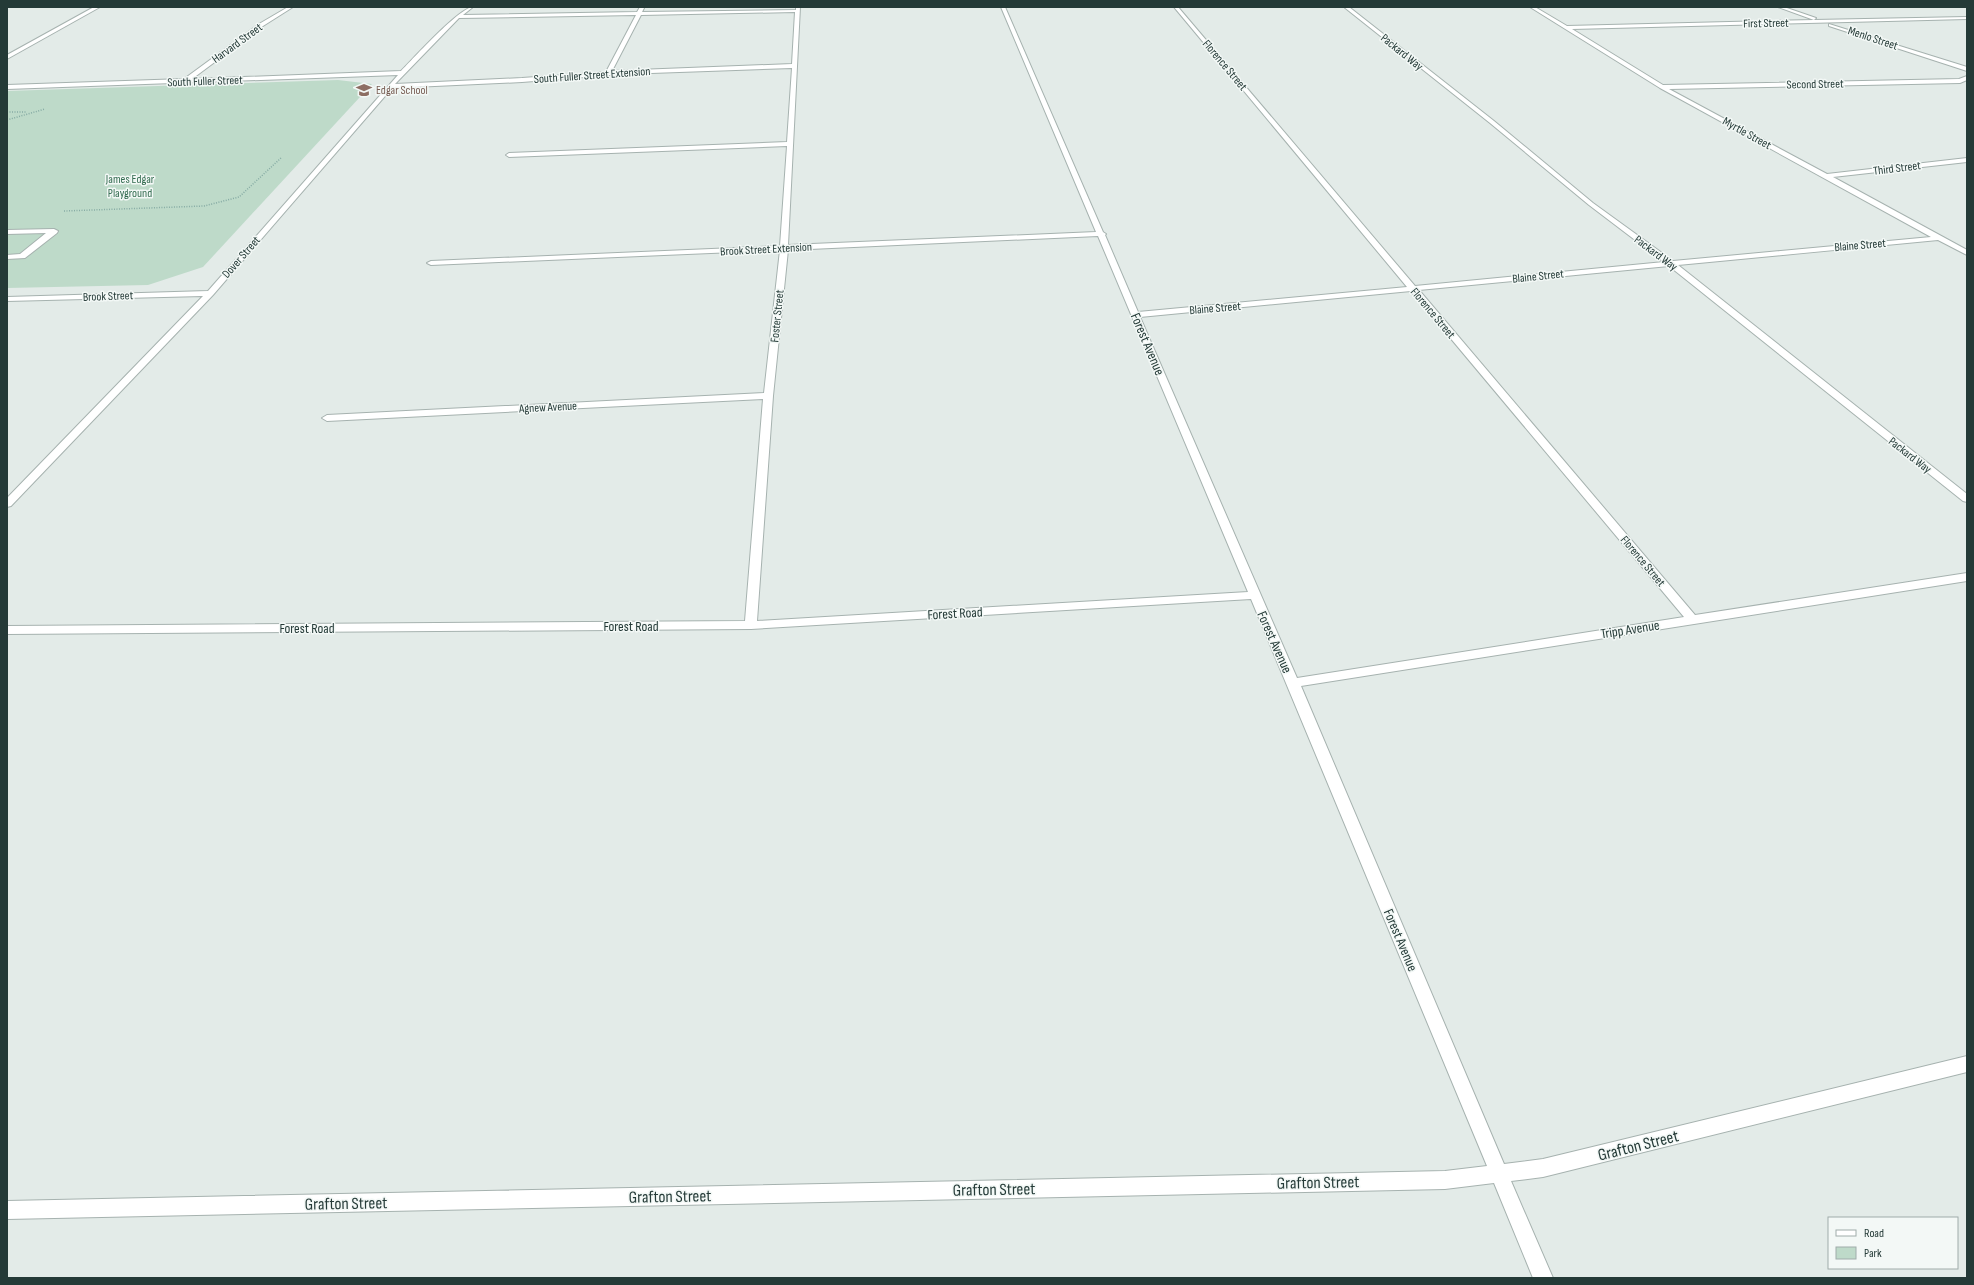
<svg xmlns="http://www.w3.org/2000/svg" width="1974" height="1285" viewBox="0 0 1974 1285" font-family="'Sofia Sans Condensed',sans-serif">
  <rect width="100%" height="100%" fill="#e3ebe8"/>
  <polygon fill="#bedac9" points="338,80 372,84 203,267 148,285 7,288 7,91"/>
  <g fill="none" stroke-linecap="round" stroke-linejoin="round">
    <defs>
      <g id="minor">
        <polygon points="94,7 100,7 7,59 7,55"/>
        <path d="M288,7H293L263,26L192,79L401,71C413,59 460,7 473,7L463,15L637,12L640,7L644,8L642,12L796,10V7H800L788,245L1096,232L1001,7H1005L1103,232L1106,234L1105,235L1138,312L1407,287L1174,7H1178L1415,286L1664,262L1589,205L1490,123L1344,7H1349L1494,121L1593,203L1673,261L1931,237L1660,88L1530,7H1535L1567,26L1814,20L1778,7H1784L1816,18L1814,20L1967,17V19L1572,29L1663,85L1959,79L1967,76V80L1960,83L1669,89L1827,174L1967,158V162L1833,177L1967,250V255L1938,240L1678,265L1967,494V502L1963,501L1669,266L1419,290L1695,615L1967,573V581L1301,686L1504,1164L1543,1159L1967,1056V1072L1543,1177L1511,1181L1553,1278H1533L1494,1183L1445,1189L7,1219V1201L1445,1171L1487,1166L1251,599L751,629L7,634V626L745,621L763,399L327,421L322,418L327,415L764,393L780,250L431,265L427,263L431,261L780,246L787,146L509,157L506,155L509,153L787,142L792,68L623,74L522,82L392,88L213,295L11,506L7,507V498L203,296L7,301V297L208,291L398,75L7,89V85L184,79L259,24ZM795,12L792,64L612,71L641,15ZM636,15L606,72L522,78L395,84L459,18ZM1098,236L1248,592L757,621L773,396L788,250ZM1411,291L1684,617L1297,678L1140,317Z"/>
        <polygon points="1829,24 1967,67 1967,71 1829,26"/>
        <polygon points="54,229 58,231 57,233 25,258 7,259 7,255 20,254 46,233 7,234 7,230"/>
      </g>
    </defs>
    <use href="#minor" stroke="#a6b2af" stroke-width="2"/>
    <g stroke="#86aba4" stroke-width="1.5" stroke-dasharray="1 1.5" stroke-linecap="butt">
      <polyline points="7,112 26,112"/>
      <polyline points="7,120 45,109"/>
      <polyline points="64,211 204,206 239,197 282,157"/>
    </g>
    <use href="#minor" fill="#fff" fill-rule="evenodd"/>
  </g>
  <defs>
    <symbol id="school-bare" viewBox="-9 -9 18 18"><path d="M0-5L7-2L0 1L-7-2ZM-4 1L0 2.5L4 1V4Q0 6-4 4Z" fill="#8d6e63" stroke="#f3f8f6" stroke-width="2.5" paint-order="stroke"/></symbol>
  </defs>
  <g fill-rule="evenodd">
    <use href="#school-bare" x="353" y="79" width="22" height="22"/>
  </g>
  <g text-anchor="middle" stroke-width="3" stroke-linejoin="round" paint-order="stroke">
    <g font-size="12" fill="#243a37" stroke="#f3f8f6">
      <text transform="translate(1766 23) rotate(-1)" y="4">First Street</text>
      <text transform="translate(1873 38) rotate(18)" y="4">Menlo Street</text>
      <text transform="translate(237 43) rotate(-36)" y="4">Harvard Street</text>
      <text transform="translate(1402 52) rotate(39)" y="4">Packard Way</text>
      <text transform="translate(1225 65) rotate(50)" y="4">Florence Street</text>
      <text transform="translate(592 75) rotate(-4)" y="4">South Fuller Street Extension</text>
      <text transform="translate(205 81) rotate(-2)" y="4">South Fuller Street</text>
      <text transform="translate(1815 84) rotate(-1)" y="4">Second Street</text>
      <text transform="translate(1747 133) rotate(29)" y="4">Myrtle Street</text>
      <text transform="translate(1897 168) rotate(-7)" y="4">Third Street</text>
      <text transform="translate(1860 245) rotate(-5)" y="4">Blaine Street</text>
      <text transform="translate(766 249) rotate(-3)" y="4">Brook Street Extension</text>
      <text transform="translate(1656 253) rotate(37)" y="4">Packard Way</text>
      <text transform="translate(241 257) rotate(-49)" y="4">Dover Street</text>
      <text transform="translate(1538 276) rotate(-6)" y="4">Blaine Street</text>
      <text transform="translate(108 296) rotate(-2)" y="4">Brook Street</text>
      <text transform="translate(1215 308) rotate(-5)" y="4">Blaine Street</text>
      <text transform="translate(1433 313) rotate(50)" y="4">Florence Street</text>
      <text transform="translate(777 316) rotate(-84)" y="4">Foster Street</text>
      <text transform="translate(548 407) rotate(-3)" y="4">Agnew Avenue</text>
      <text transform="translate(1910 455) rotate(38)" y="4">Packard Way</text>
      <text transform="translate(1643 561) rotate(50)" y="4">Florence Street</text>
    </g>
    <g font-size="12" fill="#785e54" stroke="#f3f8f6" text-anchor="start">
      <text x="376" y="94">Edgar School</text>
    </g>
    <g font-size="12" fill="#336c50" stroke="#f3f8f6">
      <text x="130" y="183">James Edgar<tspan x="130" dy="14">Playground</tspan></text>
    </g>
    <g font-size="14" fill="#243a37" stroke="#f3f8f6">
      <text transform="translate(1148 344) rotate(67)" y="5">Forest Avenue</text>
      <text transform="translate(955 613) rotate(-3)" y="5">Forest Road</text>
      <text x="631" y="631">Forest Road</text>
      <text x="307" y="633">Forest Road</text>
      <text transform="translate(1630 629) rotate(-9)" y="5">Tripp Avenue</text>
      <text transform="translate(1275 642) rotate(66)" y="5">Forest Avenue</text>
      <text transform="translate(1401 940) rotate(67)" y="5">Forest Avenue</text>
    </g>
    <g font-size="17" fill="#243a37" stroke="#f3f8f6">
      <text transform="translate(1638 1145) rotate(-14)" y="6">Grafton Street</text>
      <text transform="translate(1318 1182) rotate(-1)" y="6">Grafton Street</text>
      <text transform="translate(994 1189) rotate(-1)" y="6">Grafton Street</text>
      <text transform="translate(670 1196) rotate(-1)" y="6">Grafton Street</text>
      <text transform="translate(346 1203) rotate(-1)" y="6">Grafton Street</text>
    </g>
  </g>
  <rect width="1974" height="1285" fill="none" stroke="#243a37" stroke-width="16"/>
  <rect x="1828" y="1217" width="130" height="52" fill="#f3f8f6" stroke="#a0acaa"/>
  <rect x="1836" y="1230" width="20" height="6" fill="#ffffff" stroke="#a0acaa"/>
  <text x="1864" y="1237" font-size="12" fill="#243a37">Road</text>
  <rect x="1836" y="1247" width="20" height="12" fill="#bedac9" stroke="#a0acaa"/>
  <text x="1864" y="1257" font-size="12" fill="#243a37">Park</text>
</svg>
